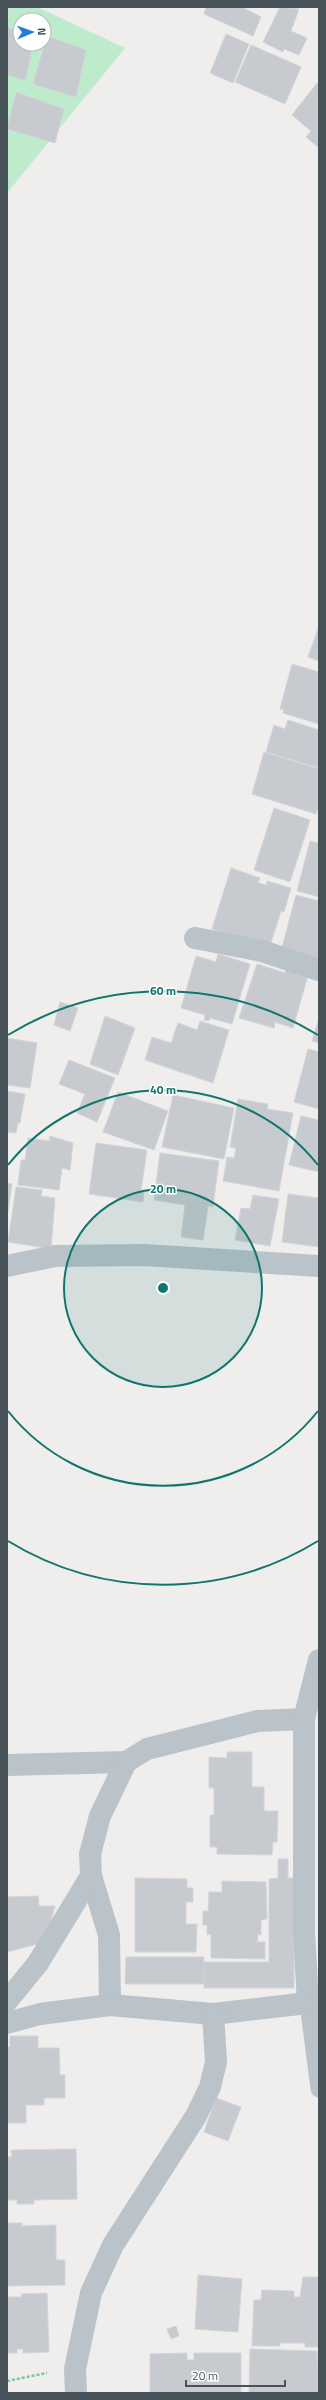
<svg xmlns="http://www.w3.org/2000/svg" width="326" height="2400" viewBox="0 0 326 2400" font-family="'Titillium Web',sans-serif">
  <rect width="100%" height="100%" fill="#f0eded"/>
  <path fill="#beebcc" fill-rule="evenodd" d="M7,7H37L125,48L7,193ZM20,20H44V44H20Z"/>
  <g fill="#c7cbd0" stroke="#d2d4d9">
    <polygon points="206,7 242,7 261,17 253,36 204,14"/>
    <polygon points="280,7 299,9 291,31 307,38 299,55 284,49 283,52 263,42"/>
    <polygon points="7,27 15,30 20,28 20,44 33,44 26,78 23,80 7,75"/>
    <polygon points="226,34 249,44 233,83 210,73"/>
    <polygon points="53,38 86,50 76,97 35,85 33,83 46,39"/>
    <polygon points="251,45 301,67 285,104 235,82"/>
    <polygon points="317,83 319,85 319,148 306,137 311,131 292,115"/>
    <polygon points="16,92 64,109 55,143 7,129"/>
    <polygon points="319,626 319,661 308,657"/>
    <polygon points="292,664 319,672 319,724 283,713 284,710 280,709"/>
    <polygon points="288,720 319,730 319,768 266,752 274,725 285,729"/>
    <polygon points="264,752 319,769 319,804 316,814 252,794"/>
    <polygon points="274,808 310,820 290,882 254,870"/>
    <polygon points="310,841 319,843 319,897 297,891"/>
    <polygon points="231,868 260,878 258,883 267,885 267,881 291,888 284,912 281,911 269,949 212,929"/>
    <polygon points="296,895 319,901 319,962 281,951"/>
    <polygon points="218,954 250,964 232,1024 210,1018 209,1021 204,1020 205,1015 181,1008 196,956 216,962"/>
    <polygon points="257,964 285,973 287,966 309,972 293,1028 275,1022 274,1028 239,1018"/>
    <polygon points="60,1002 78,1008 70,1031 54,1025"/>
    <polygon points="105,1016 135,1028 118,1075 90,1064"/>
    <polygon points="319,1018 319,1043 312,1041"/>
    <polygon points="200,1021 229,1030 213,1083 145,1060 152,1037 171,1043 178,1023 197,1030"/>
    <polygon points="7,1038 37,1043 30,1088 7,1085"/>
    <polygon points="308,1049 319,1052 319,1109 294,1102"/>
    <polygon points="69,1060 115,1078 97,1122 77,1113 85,1094 59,1084"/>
    <polygon points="7,1091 25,1094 20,1123 18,1123 16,1133 7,1132"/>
    <polygon points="118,1092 168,1111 154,1150 103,1132"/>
    <polygon points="173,1095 234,1108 224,1159 162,1147"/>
    <polygon points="238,1099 268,1104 267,1109 293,1113 279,1191 223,1181 227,1157 234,1158 236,1148 230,1147"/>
    <polygon points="301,1116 319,1120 319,1172 289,1165"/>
    <polygon points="50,1136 73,1143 70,1170 62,1168 59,1190 18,1185 21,1160 25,1160 28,1138 49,1141"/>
    <polygon points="96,1143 147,1150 141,1190 144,1191 143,1202 89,1194"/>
    <polygon points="160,1153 219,1161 213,1207 208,1206 203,1240 181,1237 185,1205 154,1200"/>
    <polygon points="7,1183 12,1184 7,1218"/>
    <polygon points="16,1187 42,1190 41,1196 55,1198 51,1249 8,1242"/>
    <polygon points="288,1194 319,1198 319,1247 282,1242"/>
    <polygon points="253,1195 279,1199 270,1246 235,1240 241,1208 250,1209"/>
    <polygon points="227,1752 252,1752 252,1787 264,1787 264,1811 278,1811 277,1842 273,1842 272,1855 217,1854 217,1847 210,1847 210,1815 214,1815 214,1788 209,1788 209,1757 227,1758"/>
    <polygon points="278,1859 288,1859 288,1878 294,1878 294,1988 204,1988 203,1962 269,1962 269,1879 278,1878"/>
    <polygon points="135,1878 187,1879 187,1888 193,1888 193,1902 186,1902 186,1924 197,1924 196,1952 135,1952"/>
    <polygon points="222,1881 266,1882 267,1919 261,1920 261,1935 258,1934 257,1942 265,1942 265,1959 211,1958 211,1934 207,1935 207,1925 203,1925 203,1911 208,1911 209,1892 222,1892"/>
    <polygon points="38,1896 39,1906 55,1906 45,1942 7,1952 7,1897"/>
    <polygon points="126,1957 204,1957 204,1984 125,1984"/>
    <polygon points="10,2036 38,2036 38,2048 59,2048 60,2075 65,2075 65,2098 44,2098 44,2105 26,2105 26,2123 7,2123 7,2047 10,2047"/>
    <polygon points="216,2098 241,2107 228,2141 204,2132"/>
    <polygon points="76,2149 77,2199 34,2200 34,2204 17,2204 17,2200 7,2200 7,2157 12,2157 11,2150"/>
    <polygon points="7,2223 22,2223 22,2226 56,2225 56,2260 65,2260 65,2285 7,2286"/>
    <polygon points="198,2275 242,2279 238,2332 195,2329"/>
    <polygon points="303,2277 319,2277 319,2347 305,2347 305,2343 280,2343 280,2346 252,2346 254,2300 261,2300 262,2290 294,2291 294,2297 300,2297"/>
    <polygon points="47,2293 49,2352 23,2353 23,2349 17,2349 17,2353 7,2353 7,2297 22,2297 21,2294"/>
    <polygon points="176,2326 179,2336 171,2339 167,2329"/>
    <polygon points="250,2349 317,2351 319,2393 249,2393"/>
    <polygon points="187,2353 187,2360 194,2360 194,2353 241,2353 241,2393 150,2393 150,2354"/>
  </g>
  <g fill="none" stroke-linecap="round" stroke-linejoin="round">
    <polyline stroke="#78c79a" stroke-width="2.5" stroke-dasharray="3 2" stroke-linecap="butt" points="7,2381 47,2373"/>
    <polyline stroke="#b9c3c9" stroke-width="17" points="308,2003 319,2089"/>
    <g stroke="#b9c3c9" stroke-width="22">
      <polyline points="195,938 262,951 319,970"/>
      <polyline points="7,1266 55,1256 144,1255 319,1266"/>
      <polyline points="7,1765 126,1762"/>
      <polyline points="91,1876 109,1935 110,2005"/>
      <polyline points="7,2001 38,1963 91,1876 90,1854 100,1816 126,1762 147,1749 258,1721 304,1719"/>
      <polyline points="308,2003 304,1932 304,1719 319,1660"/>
      <polyline points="7,2023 40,2014 110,2005 213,2014 308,2003 319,2004"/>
      <polyline points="76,2393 75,2369 91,2293 113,2245 196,2116 210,2087 216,2062 213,2014"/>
    </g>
  </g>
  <circle cx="163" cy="1288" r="99" fill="#0f766e" fill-opacity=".12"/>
  <g fill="none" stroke="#0f766e" stroke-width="2">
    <circle cx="163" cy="1288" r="99"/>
    <path d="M318 1411A198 198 0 0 1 8 1411M8 1165A198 198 0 0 1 318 1165"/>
    <path d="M318 1541A297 297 0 0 1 8 1541M8 1035A297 297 0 0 1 318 1035"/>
  </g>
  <circle cx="163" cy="1288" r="6" fill="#0f766e" stroke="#fff" stroke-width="2"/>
  <g font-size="12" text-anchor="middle" font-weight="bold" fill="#0f766e" stroke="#fff" stroke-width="3" stroke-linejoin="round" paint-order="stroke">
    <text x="163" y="995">60 m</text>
    <text x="163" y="1094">40 m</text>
    <text x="163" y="1193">20 m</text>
  </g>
  <rect width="326" height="2400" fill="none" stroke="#475259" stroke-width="16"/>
  <g transform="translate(32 32) rotate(88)"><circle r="19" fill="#ffffff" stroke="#b5babd"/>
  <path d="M0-3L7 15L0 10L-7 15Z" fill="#247dd3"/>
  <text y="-6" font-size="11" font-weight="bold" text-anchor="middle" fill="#475259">N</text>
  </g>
  <path d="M186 2380v6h99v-6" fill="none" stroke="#475259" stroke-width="2"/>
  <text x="192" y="2380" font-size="12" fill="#475259" stroke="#ffffff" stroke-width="3" paint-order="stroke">20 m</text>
</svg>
